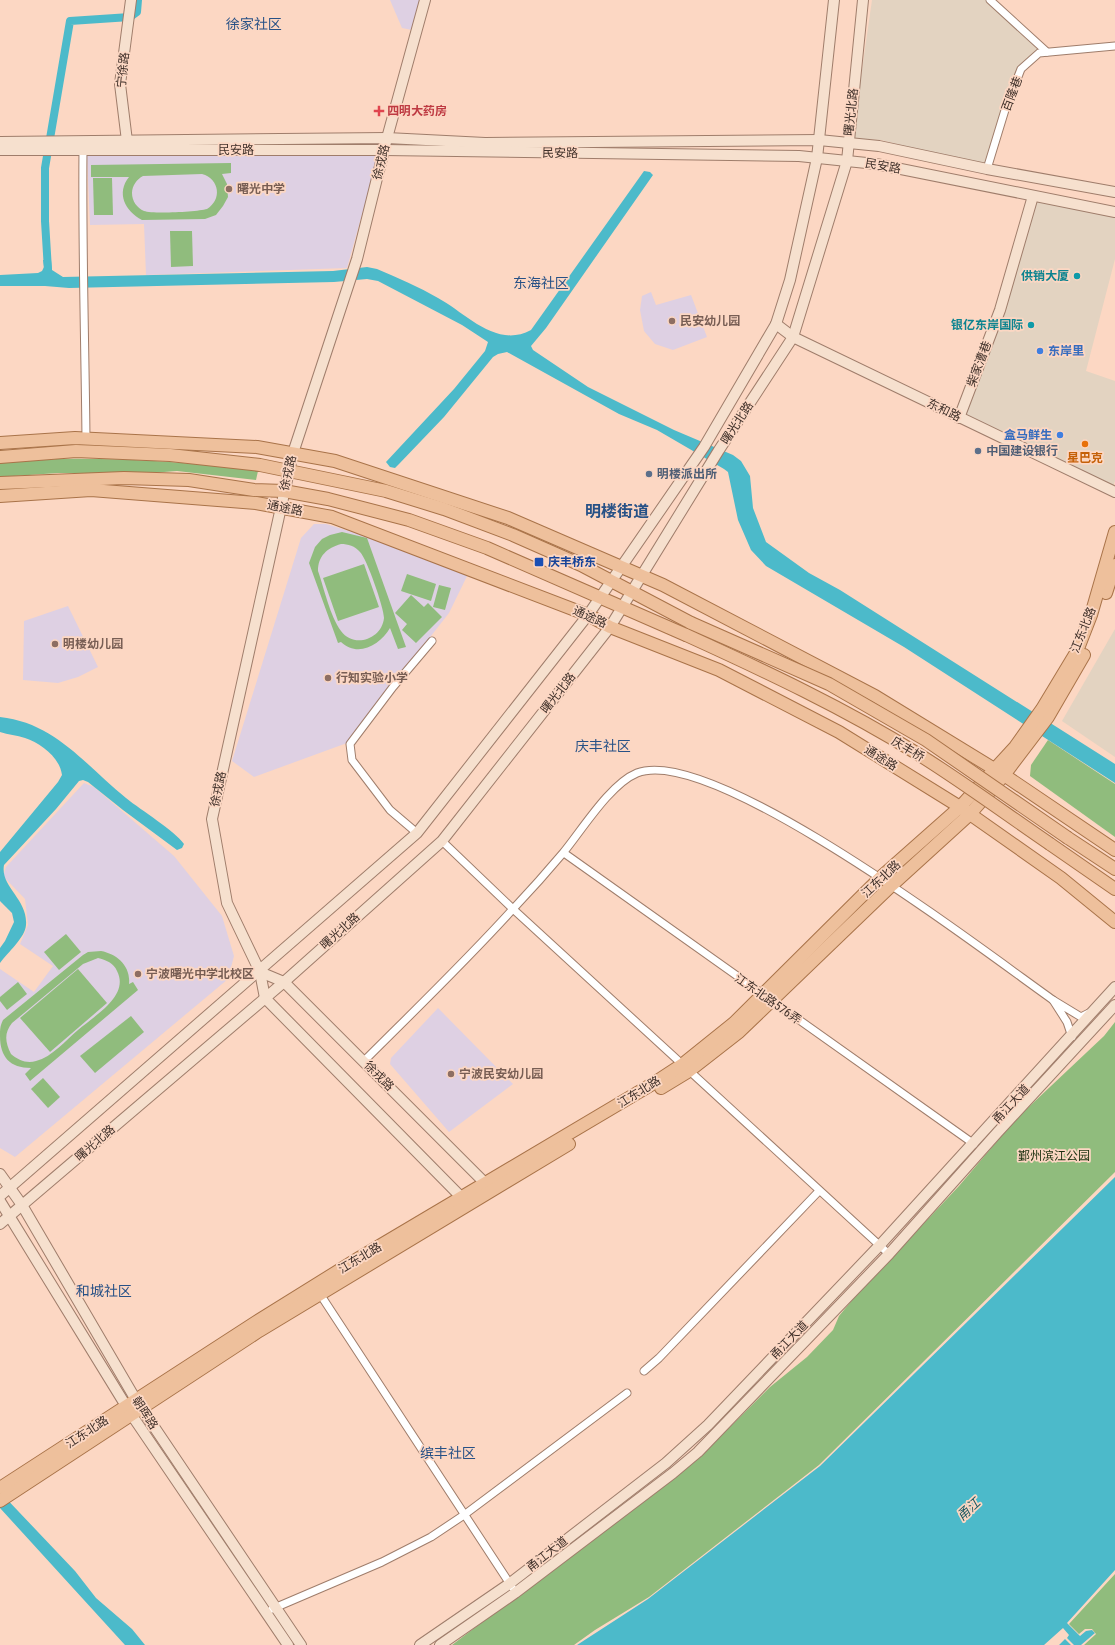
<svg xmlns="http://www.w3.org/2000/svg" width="1115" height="1645" viewBox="0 0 1115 1645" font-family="'Roboto Condensed','Noto Sans SC',sans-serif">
  <rect width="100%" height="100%" fill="#fcd7c3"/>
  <g fill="#e3d3c1">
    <polygon points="872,0 989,0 1042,48 1018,67 984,166 881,140 852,139"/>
    <polygon points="1035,199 1115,216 1115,259 1086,371 1115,381 1115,481 1113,487 962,415"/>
    <polygon points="1115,629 1115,757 1062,721"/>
  </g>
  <g fill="#ded0e3">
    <polygon points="390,0 420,0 412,30 402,28"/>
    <polygon points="379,154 347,268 146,275 144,224 90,225 87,155"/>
    <polygon points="651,292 656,305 691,295 707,337 673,350 655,344 644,331 640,310 642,296"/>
    <polygon points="314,524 326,524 398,546 469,572 449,613 347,743 254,777 232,761 301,538"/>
    <polygon points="68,606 98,667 78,677 58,683 23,680 24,621"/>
    <polygon points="84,783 94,787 174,856 222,916 234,956 228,979 15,1157 0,1148 0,969 34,992 53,966 20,944 28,925 25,899 3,876 6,867"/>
    <polygon points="438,1008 513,1084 449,1132 390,1064 391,1058"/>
  </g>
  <g fill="#90bc7d" fill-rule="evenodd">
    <path d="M231,163V173L222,174L227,184L228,197L223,206L216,215L205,219L142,220C125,211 116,193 129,177H91V165ZM202,174C220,179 222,200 207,209C197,212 152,214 144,211C137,208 132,201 132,193C132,186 137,179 143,176Z"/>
    <polygon points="93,178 112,178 113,215 94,215"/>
    <polygon points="192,231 193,266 171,267 170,231"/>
    <path d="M57,459C126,458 190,462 258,471L256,480L177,471L151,473H58L0,477V463Z"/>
    <path d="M342,532L367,538L406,647L398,649L390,628C380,645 358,658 341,642L338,643L309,563L315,547L322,539L330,535ZM341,544C348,544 355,546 360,552C367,559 384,608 384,618C382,639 354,649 341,631C330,616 324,588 318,571C318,556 327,548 341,544Z"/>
    <polygon points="364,564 379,607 338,621 323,578"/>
    <polygon points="407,574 436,584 431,601 401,591"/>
    <polygon points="439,585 451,588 445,610 433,607"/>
    <polygon points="411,595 424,607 428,603 442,617 416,643 402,630 407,624 395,613"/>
    <polygon points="1048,740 1115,784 1115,837 1030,776 1031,765"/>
    <polygon points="66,934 81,952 59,970 44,952"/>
    <path d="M101,951C117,954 131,966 129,984L133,982L138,990L30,1081L25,1074L31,1068C10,1068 0,1057 0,1036C0,1030 0,1026 3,1020L83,955L88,952ZM98,958C106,960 114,963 117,971C130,996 94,1016 78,1030C66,1040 52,1057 36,1061C27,1064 18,1060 11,1054C5,1042 4,1033 12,1023L83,964Z"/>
    <polygon points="78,969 107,1003 50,1052 20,1018"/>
    <polygon points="18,982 27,994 7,1010 0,1001 0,997"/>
    <polygon points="131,1016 144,1032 95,1073 80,1056"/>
    <polygon points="1115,1022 1115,1172 819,1465 649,1597 595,1630 574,1645 452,1645 699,1458 770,1387 807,1357 833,1330 839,1316 853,1299 959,1186 1015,1120 1104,1036"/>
    <polygon points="43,1078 60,1097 48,1108 31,1089"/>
    <polygon points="1115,1574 1115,1645 1084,1645 1096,1634 1092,1629 1085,1629 1079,1634 1069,1624"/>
  </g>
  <g fill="#4cbaca">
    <path d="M644,171L650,172L653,175L546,328L531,346L533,350L588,387L674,430L733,455L741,461L750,476L753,508L766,542L809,573L840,590L1115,764V783L904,647L766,566L751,550L738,520L728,472L724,469L657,430L619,414L507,352L498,354L493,357L444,417L399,464L395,468L390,467L386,462L454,389L485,351L488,342L462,325L378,281L367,279L334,282L69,288L45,286H0V275L38,273L42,271L44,267L43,260H51L52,270L63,277L333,271L367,267L377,269C398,278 419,287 438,298C466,313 496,349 531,330Z"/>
    <path d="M0,717C56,723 86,766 126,798C142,811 174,830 184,844L182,848L177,850L123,810L88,782L83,780L79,781L56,809L4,865C0,887 28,899 26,925C25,938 8,952 0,963V948L5,941L14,922L12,913L0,901V852L58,782L62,775C60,758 41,743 25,738C17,735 8,735 0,732Z"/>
    <polygon points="1115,1177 1115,1570 1067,1623 1080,1636 1086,1631 1092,1630 1095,1633 1081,1645 577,1645 648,1599 820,1466"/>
    <polygon points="0,1492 75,1571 96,1598 132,1629 145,1645 125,1645 0,1508"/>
  </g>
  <polygon fill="#fcd7c3" points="1063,1628 1069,1635 1067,1638 1074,1645 1071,1645 1065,1639 1059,1645 1044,1645"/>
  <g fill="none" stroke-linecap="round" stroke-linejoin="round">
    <polyline stroke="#4cbaca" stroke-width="8" points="48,270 45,221 45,168 70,21 130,17 137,12 138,0"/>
    <defs>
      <g id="street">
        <polyline points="990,0 1047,52"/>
        <path d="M83,150C82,246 85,342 86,438"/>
        <polyline points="987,169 1005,110 1021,69 1039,53 1115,46"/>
        <polyline points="417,833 390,810 352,760 350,744 393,687 432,641"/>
        <polyline points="442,841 513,909 889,1254"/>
        <polyline points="564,853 974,1144"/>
        <polyline points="1072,1037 1067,1022 1053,1000 1081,1017 1089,1013"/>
        <path d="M364,1061C414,1011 465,962 513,909C530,891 547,872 563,853C582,830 610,784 637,773C713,743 985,952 1053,1000"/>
        <polyline points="318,1291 512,1587"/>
        <polyline points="644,1371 659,1358 819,1191"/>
        <polyline points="272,1609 382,1562 431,1537 464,1515 627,1393"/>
      </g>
      <g id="secondary">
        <polyline points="425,0 387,138 357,259 293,453 212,819 227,903 260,972 265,998 466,1202"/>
        <polyline points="127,141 120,84 131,0"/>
        <polyline points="0,142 387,138 485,143 819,140 879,146 987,169 1115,192"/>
        <polyline points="0,150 384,150 799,156 876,164 1115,212"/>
        <polyline points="776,324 793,337 1115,492"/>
        <polyline points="959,418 1000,310 1033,196"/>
        <polyline points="260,972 284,982 490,1188"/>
        <polyline points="0,1174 22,1205 136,1400 301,1645"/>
        <polyline points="0,1196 417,833 588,615 704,447 776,324 790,280 817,158 834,0"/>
        <polyline points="0,1201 131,1414 288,1645"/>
        <polyline points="0,1224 284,982 442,841 610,627 719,450 793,337 847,161 863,0"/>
        <polyline points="420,1645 509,1584 666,1463 708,1425 880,1245 1115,987"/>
        <polyline points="440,1645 515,1593 673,1473 698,1452 889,1254 997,1133 1115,1005"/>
      </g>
      <g id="primary">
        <polyline points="0,443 75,438 257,447 335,461 508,518 663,585 875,696 1004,775 1115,850"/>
        <polyline points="0,457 76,451 170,455 260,465 386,491 444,509 513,535 581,565 691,623"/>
        <polyline points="0,483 124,478 189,480 254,490 284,491 328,499 409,520 487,548 686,635"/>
        <polyline points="0,496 91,490 256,503 332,517 588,615 610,627 719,670 839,732 960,807 1061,878 1115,922"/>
        <polyline points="1106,593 1115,565"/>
        <polyline points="1068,838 1115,869"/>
        <polyline points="1050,844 1115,889"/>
        <polyline points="661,1088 689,1071 739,1032 892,885 970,814 1004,775 1048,717 1084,655"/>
        <polyline points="0,1488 256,1322 359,1258 654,1083 683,1064 734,1023 881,877 960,807 1015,747 1042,709 1077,651 1091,615 1115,532"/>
        <polyline points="0,1501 259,1331 569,1144"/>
      </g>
    </defs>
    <use href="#street" stroke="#9f7d6b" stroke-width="9"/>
    <use href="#secondary" stroke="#9f7d6b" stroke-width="12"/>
    <use href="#primary" stroke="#a97349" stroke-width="14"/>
    <use href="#street" stroke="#fff" stroke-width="7"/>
    <use href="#secondary" stroke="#f6e0ce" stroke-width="10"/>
    <use href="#primary" stroke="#eec09c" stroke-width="12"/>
    <defs>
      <g id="primary-bridge">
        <polyline points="691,623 829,684 926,740 1068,838"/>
        <path d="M686,635C765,671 844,708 918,754C963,782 1006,814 1050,844"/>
      </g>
    </defs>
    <use href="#primary-bridge" stroke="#a97349" stroke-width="14" stroke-linecap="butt"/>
    <use href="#primary-bridge" stroke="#eec09c" stroke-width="12"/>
  </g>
  <path fill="#e0444e" stroke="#fcd7c3" stroke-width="1.5" d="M377 105h4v4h4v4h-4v4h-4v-4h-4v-4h4z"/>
  <g fill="#8d6e63" stroke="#fcd7c3" stroke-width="1.5">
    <circle cx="229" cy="189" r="4"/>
    <circle cx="672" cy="321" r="4"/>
    <circle cx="55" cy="644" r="4"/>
    <circle cx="328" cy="678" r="4"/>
    <circle cx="138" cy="974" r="4"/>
    <circle cx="451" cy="1074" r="4"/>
  </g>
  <g fill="#0f9aa8" stroke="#fcd7c3" stroke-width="1.5">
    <circle cx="1077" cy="276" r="4"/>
    <circle cx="1031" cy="325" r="4"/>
  </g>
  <g fill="#3f7fe0" stroke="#fcd7c3" stroke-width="1.5">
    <circle cx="1040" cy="351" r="4"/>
    <circle cx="1060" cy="435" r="4"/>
  </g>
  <circle fill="#e8710a" stroke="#fcd7c3" stroke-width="1.5" cx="1085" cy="444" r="4"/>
  <g fill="#5c6f8a" stroke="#fcd7c3" stroke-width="1.5">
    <circle cx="978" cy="451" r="4"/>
    <circle cx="649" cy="474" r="4"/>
  </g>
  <rect fill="#1a4fb4" stroke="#fcd7c3" stroke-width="1.5" x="534" y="557" width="10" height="10" rx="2"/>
  <g text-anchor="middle" stroke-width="3.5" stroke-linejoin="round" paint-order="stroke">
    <g font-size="12" fill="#40312a" stroke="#fcd7c3">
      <text transform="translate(123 70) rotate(-84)" y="4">宁徐路</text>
      <text transform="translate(1012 94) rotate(-69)" y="4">百隆巷</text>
      <text transform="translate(851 112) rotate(-84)" y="4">曙光北路</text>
      <text x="236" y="154">民安路</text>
      <text transform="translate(560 153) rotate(1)" y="4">民安路</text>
      <text transform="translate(381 162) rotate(-76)" y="4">徐戎路</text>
      <text transform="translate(883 166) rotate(10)" y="4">民安路</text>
      <text transform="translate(979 364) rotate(-69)" y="4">柴家漕巷</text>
      <text transform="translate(944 410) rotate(26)" y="4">东和路</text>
      <text transform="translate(737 423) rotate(-57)" y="4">曙光北路</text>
      <text transform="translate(288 473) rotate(-77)" y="4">徐戎路</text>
      <text transform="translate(285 508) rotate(11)" y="4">通途路</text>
      <text transform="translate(590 617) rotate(24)" y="4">通途路</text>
      <text transform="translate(1083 630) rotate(-68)" y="4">江东北路</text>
      <text transform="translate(558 693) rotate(-52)" y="4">曙光北路</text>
      <text transform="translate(908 749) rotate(31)" y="4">庆丰桥</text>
      <text transform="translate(881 758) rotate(32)" y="4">通途路</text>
      <text transform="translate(218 789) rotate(-78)" y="4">徐戎路</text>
      <text transform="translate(881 879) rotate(-43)" y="4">江东北路</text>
      <text transform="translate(340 931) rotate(-42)" y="4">曙光北路</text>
      <text transform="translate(768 999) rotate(35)" y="4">江东北路576弄</text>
      <text transform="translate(379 1076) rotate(45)" y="4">徐戎路</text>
      <text transform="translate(639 1092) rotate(-32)" y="4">江东北路</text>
      <text transform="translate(1011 1104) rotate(-47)" y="4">甬江大道</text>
      <text transform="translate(95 1143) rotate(-41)" y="4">曙光北路</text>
      <text transform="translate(360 1258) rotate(-31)" y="4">江东北路</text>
      <text transform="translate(789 1340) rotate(-46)" y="4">甬江大道</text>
      <text transform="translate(145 1413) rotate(57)" y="4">朝晖路</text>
      <text transform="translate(87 1432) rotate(-33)" y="4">江东北路</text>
      <text transform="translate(547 1554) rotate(-38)" y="4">甬江大道</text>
    </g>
    <g font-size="12" font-weight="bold" fill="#be3a42" stroke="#fcd7c3" text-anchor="start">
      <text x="387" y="115">四明大药房</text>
    </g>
    <g font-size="12" font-weight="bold" fill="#785e54" stroke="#fcd7c3" text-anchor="start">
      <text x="237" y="193">曙光中学</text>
      <text x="680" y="325">民安幼儿园</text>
      <text x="63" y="648">明楼幼儿园</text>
      <text x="336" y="682">行知实验小学</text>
      <text x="146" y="978">宁波曙光中学北校区</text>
      <text x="459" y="1078">宁波民安幼儿园</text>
    </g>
    <g font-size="12" font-weight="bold" fill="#0d838f" stroke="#fcd7c3" text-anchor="end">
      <text x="1069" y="280">供销大厦</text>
      <text x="1023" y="329">银亿东岸国际</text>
    </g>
    <g font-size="12" font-weight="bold" fill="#366cbe" stroke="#fcd7c3" text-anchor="start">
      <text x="1048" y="355">东岸里</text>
      <text x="1052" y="439" text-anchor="end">盒马鲜生</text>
    </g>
    <g font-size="12" font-weight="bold" fill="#4e5e75" stroke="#fcd7c3" text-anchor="start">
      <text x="986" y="455">中国建设银行</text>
      <text x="657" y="478">明楼派出所</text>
    </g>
    <g font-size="12" font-weight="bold" fill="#c56008" stroke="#fcd7c3">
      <text x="1085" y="462">星巴克</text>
    </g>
    <g font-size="12" font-weight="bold" fill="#164399" stroke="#fcd7c3" text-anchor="start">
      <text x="548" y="566">庆丰桥东</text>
    </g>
    <g font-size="12" fill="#1a300f" stroke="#fcd7c3">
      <text x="1054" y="1160">鄞州滨江公园</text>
    </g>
    <g font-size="13" font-style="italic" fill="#1b5962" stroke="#fcd7c3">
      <text transform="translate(968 1509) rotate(-43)" y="5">甬江</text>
    </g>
    <g font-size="14" fill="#275186" stroke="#fcd7c3">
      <text x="254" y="29">徐家社区</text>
      <text x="541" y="288">东海社区</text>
      <text x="603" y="751">庆丰社区</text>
      <text x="104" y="1296">和城社区</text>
      <text x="448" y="1458">缤丰社区</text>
    </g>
    <g font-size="16" font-weight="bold" fill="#275186" stroke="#fcd7c3">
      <text x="617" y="517">明楼街道</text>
    </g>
  </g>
</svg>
